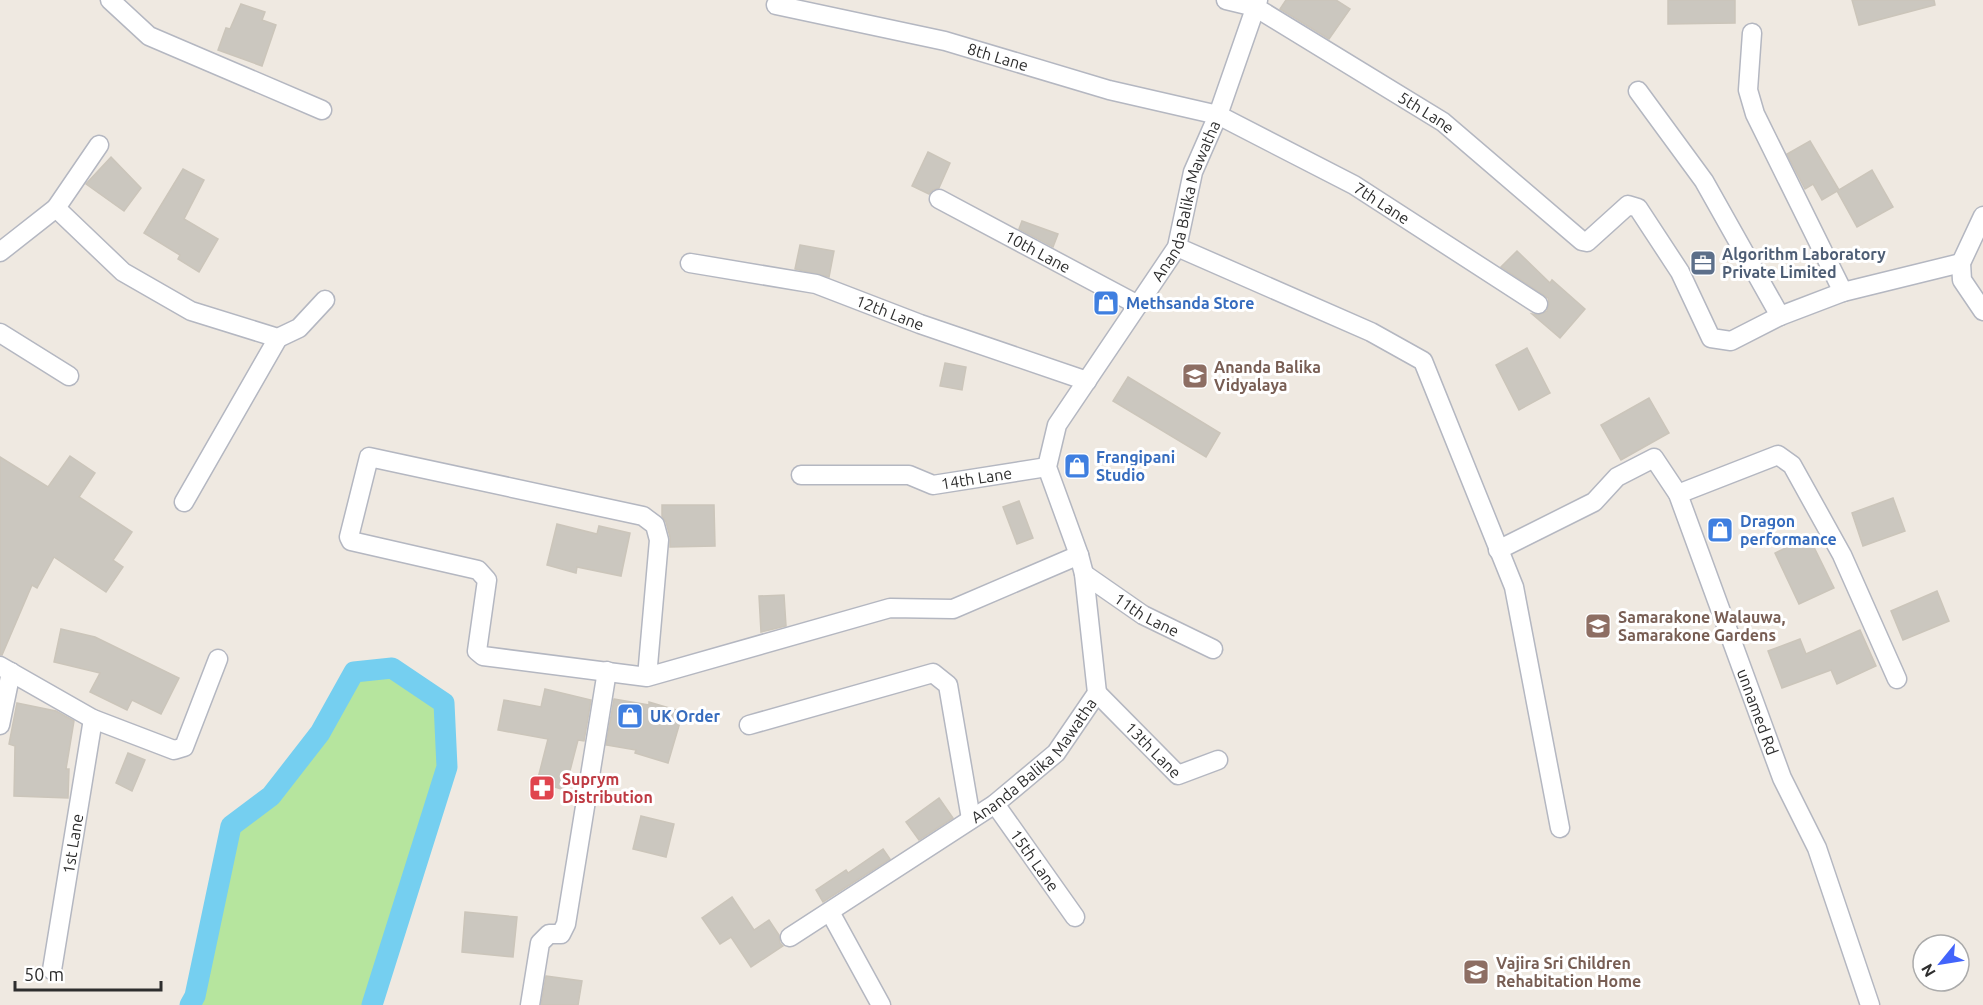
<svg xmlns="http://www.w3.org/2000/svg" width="1983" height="1005" viewBox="0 0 1983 1005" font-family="Ubuntu,sans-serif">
  <rect width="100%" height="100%" fill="#efe9e1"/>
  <polygon fill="#b6e59e" points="392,668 444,703 447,767 372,1005 190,1005 195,996 231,826 271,796 320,733 354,672"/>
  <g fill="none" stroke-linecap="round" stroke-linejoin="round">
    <polyline stroke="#75cff0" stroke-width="21" points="190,1005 195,996 231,826 271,796 320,733 354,672 392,668 444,703 447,767 372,1005"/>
  </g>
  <g fill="#cbc7bf" stroke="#cbc5ba" stroke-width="1.5">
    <polygon points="1286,0 1336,0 1350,9 1329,39 1280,9"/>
    <polygon points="1668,0 1735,0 1735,23 1668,24"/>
    <polygon points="1852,0 1934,0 1935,5 1859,25"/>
    <polygon points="241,4 265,12 262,20 276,25 262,66 218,50 226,28 230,29"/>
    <polygon points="1810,141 1839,190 1872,170 1893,207 1857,227 1837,191 1822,200 1813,184 1805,189 1787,154"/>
    <polygon points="928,152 950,163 939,188 933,190 929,194 912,186"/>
    <polygon points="111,157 141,188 124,211 86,184"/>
    <polygon points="183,169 204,180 184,219 218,239 199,272 178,259 180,255 144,233"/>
    <polygon points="1022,221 1058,234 1053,247 1019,229"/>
    <polygon points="800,245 834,251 829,277 795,269"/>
    <polygon points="1517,251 1550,283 1552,280 1585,309 1560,338 1532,314 1538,315 1547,311 1549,304 1548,298 1501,267"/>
    <polygon points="1527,348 1550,393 1519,410 1496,365"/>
    <polygon points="945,363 966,367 962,390 940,386"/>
    <polygon points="1128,377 1220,433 1206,457 1113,401"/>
    <polygon points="1649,398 1669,433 1621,460 1601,425"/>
    <polygon points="70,456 95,473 79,497 132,532 113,560 123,567 106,592 54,557 37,588 32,585 2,655 0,655 0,457 48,487"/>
    <polygon points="1893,498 1905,531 1863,546 1852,513"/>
    <polygon points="1019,501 1033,538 1017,544 1003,507"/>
    <polygon points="662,505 714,505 715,546 670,547 670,537 666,522 662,516"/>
    <polygon points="557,524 597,534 599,526 630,533 621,576 577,567 576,573 547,565"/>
    <polygon points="1809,537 1834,588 1799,604 1775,553"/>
    <polygon points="1937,591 1949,621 1903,640 1891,611"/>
    <polygon points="784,595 786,626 761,632 759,596"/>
    <polygon points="61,629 95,637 179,678 161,714 132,700 127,710 90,692 100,673 54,662"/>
    <polygon points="1860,630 1876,666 1837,684 1831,670 1782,688 1768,651 1800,639 1806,654"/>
    <polygon points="545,689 591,700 584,741 578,740 565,790 537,782 548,739 498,730 504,700 541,707"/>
    <polygon points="614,699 649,705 649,702 683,712 668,763 635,753 636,750 606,745"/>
    <polygon points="17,703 56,711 74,721 66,769 69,769 68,798 14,796 15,746 9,744"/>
    <polygon points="128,753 145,760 132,791 116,783"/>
    <polygon points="939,798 953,818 919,840 906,822"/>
    <polygon points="641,816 674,824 666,857 633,849"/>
    <polygon points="883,849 890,859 823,902 816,890 846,870 848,873"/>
    <polygon points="732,897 754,930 769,920 779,935 780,943 783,946 751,967 731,937 720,944 702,918"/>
    <polygon points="465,912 517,917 513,957 462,952"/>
    <polygon points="546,976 582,981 578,1005 541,1005"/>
  </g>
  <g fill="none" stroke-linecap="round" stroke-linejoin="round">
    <defs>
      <g id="minor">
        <polyline points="110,0 149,36 322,110"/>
        <path id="s1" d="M1226,0L1255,7L1443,122L1582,241L1587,242L1628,205L1638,208L1680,272L1711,338L1731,341L1780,316L1843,292L1961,263"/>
        <path id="s2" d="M776,5L945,41L1109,90L1218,115L1354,185L1538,304"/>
        <polyline points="1752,33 1748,90 1755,114 1843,292"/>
        <polyline points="1638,91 1704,181 1780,316"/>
        <path id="s3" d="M939,199L1138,305"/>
        <polyline points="56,208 123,272 191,311 278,338 299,328 325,300"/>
        <polyline points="1983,216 1961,263 1962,280 1983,311"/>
        <polyline points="1177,247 1371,332 1423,361 1514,587 1560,828"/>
        <polyline points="0,252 56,208 99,145"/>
        <path id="s4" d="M690,263L816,284L920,324L1087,381"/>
        <polyline points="0,333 69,376"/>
        <path id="s5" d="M801,475H909L933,485L1047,467"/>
        <polyline points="1678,494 1778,455 1792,465 1842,555 1897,679"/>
        <polyline points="184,502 278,338"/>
        <path id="s6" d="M1498,550L1594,502L1617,477L1654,458L1678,494L1782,778L1817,848L1870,1005"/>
        <path id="s7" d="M1084,574L1143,615L1213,649"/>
        <polyline points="0,666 93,719 174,750 184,747 218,659"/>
        <polyline points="647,677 659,540 655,525 643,516 369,457 349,537 351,541 478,570 487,580 477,651 483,656 647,677 890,608 953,609 1079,555"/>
        <path id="s8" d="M1097,693L1178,775L1218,760"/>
        <polyline points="0,725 11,672"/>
        <polyline points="749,725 933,673 948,685 971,819"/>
        <path id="s9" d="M995,804L1075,917"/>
        <polyline points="830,912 881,1005"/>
        <path id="s10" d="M790,937L995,804L1056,753L1097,693L1084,574L1079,555L1047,467L1057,425L1177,247L1193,172L1218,115L1258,0"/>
        <path id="s11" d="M52,970L93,719"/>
        <polyline points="530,1005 540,943 549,934 561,934 566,924 607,671"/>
      </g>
    </defs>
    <use href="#minor" stroke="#b4b7c1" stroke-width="21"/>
    <use href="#minor" stroke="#fff" stroke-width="18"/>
  </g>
  <defs>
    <symbol id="office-square" viewBox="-11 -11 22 22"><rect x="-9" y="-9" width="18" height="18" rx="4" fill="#5c6f8a" stroke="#fff"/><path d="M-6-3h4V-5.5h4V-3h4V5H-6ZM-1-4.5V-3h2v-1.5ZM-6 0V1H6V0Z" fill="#fff"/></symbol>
    <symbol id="shop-square" viewBox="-11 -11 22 22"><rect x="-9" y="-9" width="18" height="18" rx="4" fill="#3f7fe0" stroke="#fff"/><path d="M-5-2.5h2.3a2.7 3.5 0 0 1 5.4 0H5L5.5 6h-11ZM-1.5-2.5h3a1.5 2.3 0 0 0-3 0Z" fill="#fff"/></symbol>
    <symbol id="school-square" viewBox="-11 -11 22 22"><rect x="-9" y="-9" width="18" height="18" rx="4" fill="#8d6e63" stroke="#fff"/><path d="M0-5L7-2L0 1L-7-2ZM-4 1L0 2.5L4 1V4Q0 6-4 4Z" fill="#fff"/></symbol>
    <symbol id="pharmacy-square" viewBox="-11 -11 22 22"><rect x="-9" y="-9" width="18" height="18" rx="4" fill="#e0444e" stroke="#fff"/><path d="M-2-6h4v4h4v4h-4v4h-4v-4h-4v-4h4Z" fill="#fff"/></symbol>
  </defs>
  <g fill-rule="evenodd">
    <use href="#office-square" x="1688" y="248" width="30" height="30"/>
    <use href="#shop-square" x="1091" y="288" width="30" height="30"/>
    <use href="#school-square" x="1180" y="361" width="30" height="30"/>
    <use href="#shop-square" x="1062" y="451" width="30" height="30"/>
    <use href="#shop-square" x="1705" y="515" width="30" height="30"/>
    <use href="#school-square" x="1583" y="611" width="30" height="30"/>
    <use href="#shop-square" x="615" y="701" width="30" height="30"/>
    <use href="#pharmacy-square" x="527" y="773" width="30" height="30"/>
    <use href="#school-square" x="1461" y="957" width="30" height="30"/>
  </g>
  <g text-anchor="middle" stroke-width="6" stroke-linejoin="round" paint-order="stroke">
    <g font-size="16" fill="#2e2e2e" stroke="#fff">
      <text dy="6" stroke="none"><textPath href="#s2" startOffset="228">8th Lane</textPath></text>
      <text dy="6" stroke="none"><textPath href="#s1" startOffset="231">5th Lane</textPath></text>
      <text dy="6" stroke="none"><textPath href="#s10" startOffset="934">Ananda Balika Mawatha</textPath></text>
      <text dy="6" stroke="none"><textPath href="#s2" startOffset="642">7th Lane</textPath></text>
      <text dy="6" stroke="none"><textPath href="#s3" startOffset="112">10th Lane</textPath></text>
      <text dy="6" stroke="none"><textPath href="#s4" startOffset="207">12th Lane</textPath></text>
      <text dy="6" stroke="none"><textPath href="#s5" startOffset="178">14th Lane</textPath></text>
      <text dy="6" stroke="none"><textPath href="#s7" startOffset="75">11th Lane</textPath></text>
      <text dy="6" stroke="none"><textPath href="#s6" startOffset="458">unnamed Rd</textPath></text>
      <text dy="6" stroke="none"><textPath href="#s8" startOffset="80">13th Lane</textPath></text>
      <text dy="6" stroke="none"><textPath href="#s10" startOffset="303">Ananda Balika Mawatha</textPath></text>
      <text dy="6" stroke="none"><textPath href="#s11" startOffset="128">1st Lane</textPath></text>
      <text dy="6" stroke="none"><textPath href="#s9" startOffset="69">15th Lane</textPath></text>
    </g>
    <g font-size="16" font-weight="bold" fill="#4e5e75" stroke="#fff" text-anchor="start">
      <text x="1722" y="260">Algorithm Laboratory<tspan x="1722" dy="18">Private Limited</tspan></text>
    </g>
    <g font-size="16" font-weight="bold" fill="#366cbe" stroke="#fff" text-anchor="start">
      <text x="1126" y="309">Methsanda Store</text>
      <text x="1096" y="463">Frangipani<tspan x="1096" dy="18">Studio</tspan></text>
      <text x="1740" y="527">Dragon<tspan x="1740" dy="18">performance</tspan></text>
      <text x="650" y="722">UK Order</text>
    </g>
    <g font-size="16" font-weight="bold" fill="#785e54" stroke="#fff" text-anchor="start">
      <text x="1214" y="373">Ananda Balika<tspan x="1214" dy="18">Vidyalaya</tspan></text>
      <text x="1618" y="623">Samarakone Walauwa,<tspan x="1618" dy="18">Samarakone Gardens</tspan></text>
      <text x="1496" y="969">Vajira Sri Children<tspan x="1496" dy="18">Rehabitation Home</tspan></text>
    </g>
    <g font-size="16" font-weight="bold" fill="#be3a42" stroke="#fff" text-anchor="start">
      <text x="562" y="785">Suprym<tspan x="562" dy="18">Distribution</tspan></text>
    </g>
  </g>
  <g transform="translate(1941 963) rotate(240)"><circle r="28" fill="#ffffff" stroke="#ababab" stroke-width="1.5"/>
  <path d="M0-4.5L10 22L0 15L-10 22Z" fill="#4264fb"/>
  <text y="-9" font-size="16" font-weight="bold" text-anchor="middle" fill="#2e2e2e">N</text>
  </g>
  <path d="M15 981v9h146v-9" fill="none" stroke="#2e2e2e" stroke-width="3"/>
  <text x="24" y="981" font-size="18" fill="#2e2e2e" stroke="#ffffff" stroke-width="4.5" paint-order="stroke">50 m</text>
</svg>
